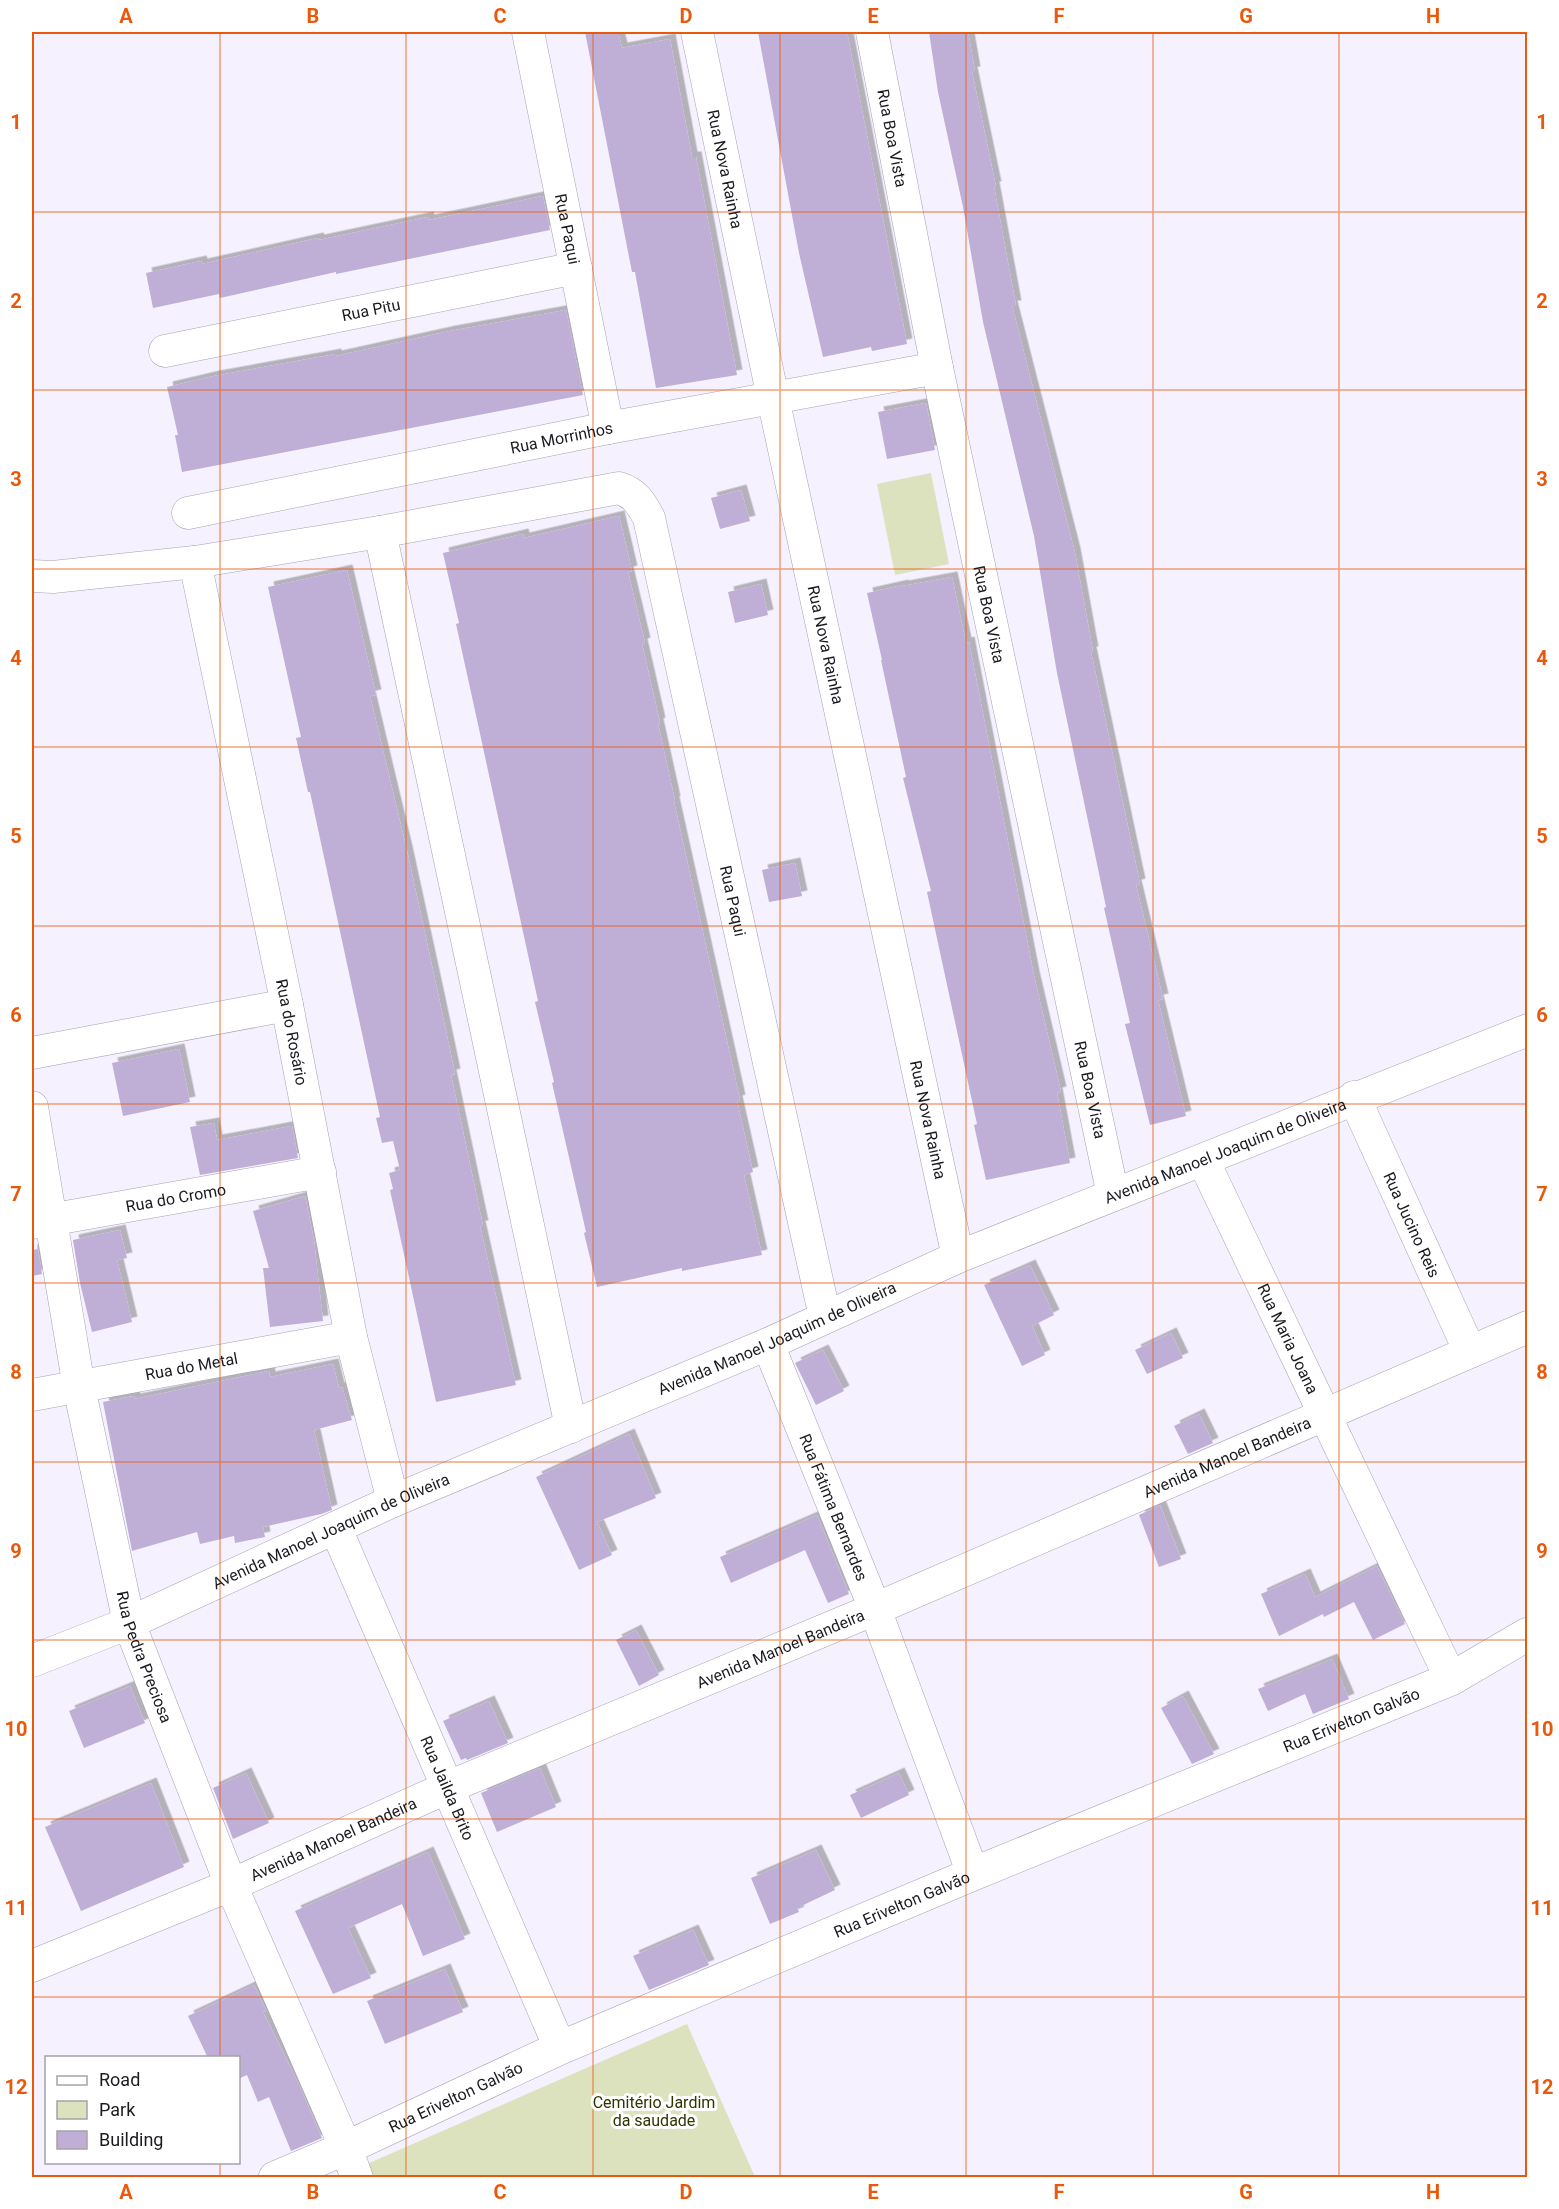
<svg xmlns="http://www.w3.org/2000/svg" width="1559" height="2209" viewBox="0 0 1559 2209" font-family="Roboto,sans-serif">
  <defs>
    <filter id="shadow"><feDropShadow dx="5.5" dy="-5.5" stdDeviation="0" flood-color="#0004"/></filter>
  </defs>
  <rect width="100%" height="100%" fill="#f6f1fe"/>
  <g fill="#dce2bd">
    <polygon points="931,473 949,564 895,575 877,484"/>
    <polygon points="687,2024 755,2177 372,2178 367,2164"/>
  </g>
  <g fill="#bfafd6" filter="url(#shadow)">
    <polygon points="585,32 618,32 622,48 670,39 692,157 696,157 737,375 656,388 635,272 632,272"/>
    <polygon points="758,32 847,32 907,344 872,351 871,347 823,357 799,253"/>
    <polygon points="929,32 968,32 975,72 972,72 996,187 994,187 1016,306 1012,306 1075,553 1093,652 1091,652 1140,884 1136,885 1163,999 1158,1000 1186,1116 1150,1125 1125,1024 1130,1023 1104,908 1106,907 1057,673 1034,536 983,322 963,207 938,92"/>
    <polygon points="543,196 550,230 336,274 336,272 220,298 219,294 153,308 146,273 201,261 202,264 318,238 319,240 428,217 429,220"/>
    <polygon points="566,310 583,395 182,472 175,435 178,435 167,387 214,376 336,354 336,356 450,331"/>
    <polygon points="926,403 935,450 887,459 878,412"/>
    <polygon points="741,490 750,521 720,529 711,498"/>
    <polygon points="619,516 632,571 628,572 645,643 642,644 660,723 658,724 675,801 674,802 740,1100 737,1101 753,1172 744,1175 762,1255 682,1271 682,1268 597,1287 584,1233 586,1232 552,1083 554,1082 535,1002 538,1001 474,706 456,624 459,623 443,553 523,534 524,538"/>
    <polygon points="347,570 376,695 370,696 407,851 440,1003 455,1074 451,1075 483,1226 480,1226 516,1385 436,1402 390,1190 393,1189 389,1173 400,1170 393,1141 382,1143 376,1118 380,1117 310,792 308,792 296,738 301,737 268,587"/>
    <polygon points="952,577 966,643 969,642 1034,976 1061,1092 1057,1093 1070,1163 986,1180 974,1125 977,1124 927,892 931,891 903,778 906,777 881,660 882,660 867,593 903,585 903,586"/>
    <polygon points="761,584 768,615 735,623 728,592"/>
    <polygon points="795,863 802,896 769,902 762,870"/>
    <polygon points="179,1049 190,1102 123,1116 112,1063"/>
    <polygon points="214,1123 217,1140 292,1126 298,1158 200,1175 190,1127"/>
    <polygon points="305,1196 314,1241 323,1321 270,1327 263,1268 269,1268 253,1211"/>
    <polygon points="120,1230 127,1258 117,1260 132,1322 92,1332 80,1283 73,1240"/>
    <polygon points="38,1249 42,1274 32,1276 32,1250"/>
    <polygon points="1030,1265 1054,1315 1032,1326 1045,1355 1022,1366 984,1285"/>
    <polygon points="1171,1333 1183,1358 1147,1374 1135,1350"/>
    <polygon points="823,1350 844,1391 816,1405 795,1363"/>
    <polygon points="333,1364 339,1388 342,1387 352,1420 314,1430 332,1510 321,1514 263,1527 265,1537 235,1543 234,1536 200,1544 197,1532 132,1551 103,1402 134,1396 135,1399 269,1371 270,1377"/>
    <polygon points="1199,1414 1213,1443 1188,1454 1174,1426"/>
    <polygon points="629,1434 656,1498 597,1522 612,1555 579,1570 536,1477"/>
    <polygon points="1160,1505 1181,1559 1159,1567 1139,1515"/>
    <polygon points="817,1515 849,1594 828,1603 805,1550 731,1583 720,1557"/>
    <polygon points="1377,1566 1405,1624 1373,1640 1354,1602 1324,1617 1323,1614 1279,1636 1261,1594 1305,1574 1315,1597"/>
    <polygon points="636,1630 659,1675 639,1686 616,1640"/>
    <polygon points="1332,1659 1349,1699 1313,1714 1305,1694 1268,1711 1258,1689"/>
    <polygon points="130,1686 145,1723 84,1748 69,1711"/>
    <polygon points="1183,1696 1214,1754 1192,1764 1161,1708"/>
    <polygon points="489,1701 508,1743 467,1760 466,1758 461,1760 443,1721"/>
    <polygon points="540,1768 556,1807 497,1832 481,1793"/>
    <polygon points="246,1773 269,1823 233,1839 213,1788"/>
    <polygon points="899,1773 909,1795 861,1818 850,1795"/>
    <polygon points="151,1783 184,1867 81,1911 45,1827"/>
    <polygon points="816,1850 835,1890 797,1908 799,1912 770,1924 751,1878"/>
    <polygon points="428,1852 465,1939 423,1956 402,1904 348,1928 371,1978 333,1994 295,1911"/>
    <polygon points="693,1930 709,1965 649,1990 633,1956"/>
    <polygon points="445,1969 463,2012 385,2044 367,2001"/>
    <polygon points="254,1985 266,2011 263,2012 300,2087 322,2138 291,2151 269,2097 258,2102 247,2075 238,2079 238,2058 208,2058 188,2016"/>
  </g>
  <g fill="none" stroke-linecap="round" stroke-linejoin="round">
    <defs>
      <g id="street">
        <path id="s1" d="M528,32L608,428"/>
        <path id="s2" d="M697,32L773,398L958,1257"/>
        <path id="s3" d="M872,32L937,368L1113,1195"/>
        <path id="s4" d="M165,351L576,268"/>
        <path id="s5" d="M188,513L608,428L937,368"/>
        <polyline points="380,532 571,1427"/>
        <path id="s6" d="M195,562L287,1005L351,1337L393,1501"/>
        <path id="s7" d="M32,576L53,577L195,562L380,532L619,488C635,493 641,503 649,518L825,1317"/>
        <polyline points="32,1053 287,1005"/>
        <path id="s8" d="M1354,1097L1470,1352"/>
        <path id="s9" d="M32,1107L79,1387L129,1623L231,1885L346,2148L357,2178"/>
        <path id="s10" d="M1203,1160L1451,1679"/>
        <path id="s11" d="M32,1223L320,1172"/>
        <path id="s12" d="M768,1344L875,1609L973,1874"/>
        <path id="s13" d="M32,1395L351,1337"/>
        <path id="s14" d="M336,1529L560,2048"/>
        <path id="s15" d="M32,1661L129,1623L393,1501L768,1344L958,1257L1528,1030"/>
        <path id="s16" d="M32,1966L231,1885L446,1788L875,1609L1528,1327"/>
      </g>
      <g id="secondary">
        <path id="s17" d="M275,2178L346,2148L560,2048L973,1874L1451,1679L1528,1634"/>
      </g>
    </defs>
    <use href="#street" stroke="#a7a1b0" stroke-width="33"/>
    <use href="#secondary" stroke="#a7a1b0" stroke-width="34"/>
    <use href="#street" stroke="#fff" stroke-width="32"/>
    <use href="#secondary" stroke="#fff" stroke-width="33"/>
  </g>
  <path fill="none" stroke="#e8590c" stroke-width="1.5" stroke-opacity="0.55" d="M220,32V2058M406,32V2178M593,32V2178M780,32V2178M966,32V2178M1153,32V2178M1339,32V2178M32,212H1528M32,390H1528M32,569H1528M32,747H1528M32,926H1528M32,1104H1528M32,1283H1528M32,1462H1528M32,1640H1528M32,1819H1528M32,1997H1528M220,2162V2178"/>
  <g text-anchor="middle" stroke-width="6" stroke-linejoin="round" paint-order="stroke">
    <g font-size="16" fill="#1c1a20" stroke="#fff">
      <text dy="6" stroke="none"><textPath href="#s3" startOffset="108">Rua Boa Vista</textPath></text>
      <text dy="6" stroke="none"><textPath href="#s2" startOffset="140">Rua Nova Rainha</textPath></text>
      <text dy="6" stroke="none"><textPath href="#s1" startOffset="201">Rua Paqui</textPath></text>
      <text dy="6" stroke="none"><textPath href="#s4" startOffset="210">Rua Pitu</textPath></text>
      <text dy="6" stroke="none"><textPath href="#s5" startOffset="381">Rua Morrinhos</textPath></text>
      <text dy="6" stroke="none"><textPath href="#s3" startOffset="594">Rua Boa Vista</textPath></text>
      <text dy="6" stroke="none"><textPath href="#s2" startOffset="626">Rua Nova Rainha</textPath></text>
      <text dy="6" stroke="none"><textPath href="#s7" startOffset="1030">Rua Paqui</textPath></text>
      <text dy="6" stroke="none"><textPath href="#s6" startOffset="480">Rua do Rosário</textPath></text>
      <text dy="6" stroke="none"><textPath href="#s3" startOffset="1080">Rua Boa Vista</textPath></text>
      <text dy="6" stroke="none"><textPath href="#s2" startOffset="1112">Rua Nova Rainha</textPath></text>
      <text dy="6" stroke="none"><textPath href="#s15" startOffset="1298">Avenida Manoel Joaquim de Oliveira</textPath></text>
      <text dy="6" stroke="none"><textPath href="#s11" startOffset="146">Rua do Cromo</textPath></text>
      <text dy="6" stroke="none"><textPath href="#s8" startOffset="140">Rua Jucino Reis</textPath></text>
      <text dy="6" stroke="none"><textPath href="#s15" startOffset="812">Avenida Manoel Joaquim de Oliveira</textPath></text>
      <text dy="6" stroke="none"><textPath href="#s10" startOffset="198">Rua Maria Joana</textPath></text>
      <text dy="6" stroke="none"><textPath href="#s13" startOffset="162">Rua do Metal</textPath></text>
      <text dy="6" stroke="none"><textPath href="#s16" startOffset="1299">Avenida Manoel Bandeira</textPath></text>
      <text dy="6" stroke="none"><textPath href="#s12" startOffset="176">Rua Fátima Bernardes</textPath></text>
      <text dy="6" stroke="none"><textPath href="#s15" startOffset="326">Avenida Manoel Joaquim de Oliveira</textPath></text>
      <text dy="6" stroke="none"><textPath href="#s16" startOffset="813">Avenida Manoel Bandeira</textPath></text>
      <text dy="6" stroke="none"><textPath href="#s9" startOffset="562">Rua Pedra Preciosa</textPath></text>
      <text dy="6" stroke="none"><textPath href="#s17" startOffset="1170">Rua Erivelton Galvão</textPath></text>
      <text dy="6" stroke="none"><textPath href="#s14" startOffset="282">Rua Jailda Brito</textPath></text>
      <text dy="6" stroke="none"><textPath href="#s16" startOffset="327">Avenida Manoel Bandeira</textPath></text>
      <text dy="6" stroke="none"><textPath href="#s17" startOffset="684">Rua Erivelton Galvão</textPath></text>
      <text dy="6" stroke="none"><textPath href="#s17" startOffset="198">Rua Erivelton Galvão</textPath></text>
    </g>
    <g font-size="16" fill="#313500" stroke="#fff">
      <text x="654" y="2108">Cemitério Jardim<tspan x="654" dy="18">da saudade</tspan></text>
    </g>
  </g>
  <rect width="1559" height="2209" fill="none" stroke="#ffffff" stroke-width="66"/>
  <rect x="45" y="2056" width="195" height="108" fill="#ffffff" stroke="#a4a3a6" stroke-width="1.5"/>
  <rect x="57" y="2076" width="30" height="9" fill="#ffffff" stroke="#a4a3a6" stroke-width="1.5"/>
  <text x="99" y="2086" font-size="18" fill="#1c1a20">Road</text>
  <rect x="57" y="2101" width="30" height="18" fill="#dce2bd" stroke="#a4a3a6" stroke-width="1.5"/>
  <text x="99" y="2116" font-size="18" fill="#1c1a20">Park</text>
  <rect x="57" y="2131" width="30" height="18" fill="#bfafd6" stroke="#a4a3a6" stroke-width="1.5"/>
  <text x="99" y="2146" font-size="18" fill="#1c1a20">Building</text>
  <rect x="33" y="33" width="1493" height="2143" fill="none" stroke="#e8590c" stroke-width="2"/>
  <g font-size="20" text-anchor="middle" font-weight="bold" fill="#e8590c">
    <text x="126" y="23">A</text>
    <text x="313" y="23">B</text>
    <text x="500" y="23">C</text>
    <text x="686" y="23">D</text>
    <text x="873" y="23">E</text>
    <text x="1059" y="23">F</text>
    <text x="1246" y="23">G</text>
    <text x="1433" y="23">H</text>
    <text x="16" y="129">1</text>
    <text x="1542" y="129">1</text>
    <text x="16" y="308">2</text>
    <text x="1542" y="308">2</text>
    <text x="16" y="486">3</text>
    <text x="1542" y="486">3</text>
    <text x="16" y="665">4</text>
    <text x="1542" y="665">4</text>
    <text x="16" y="843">5</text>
    <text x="1542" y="843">5</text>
    <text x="16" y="1022">6</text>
    <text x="1542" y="1022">6</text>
    <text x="16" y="1201">7</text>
    <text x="1542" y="1201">7</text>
    <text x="16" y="1379">8</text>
    <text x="1542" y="1379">8</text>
    <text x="16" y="1558">9</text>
    <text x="1542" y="1558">9</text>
    <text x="16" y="1736">10</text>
    <text x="1542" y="1736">10</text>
    <text x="16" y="1915">11</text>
    <text x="1542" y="1915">11</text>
    <text x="16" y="2094">12</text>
    <text x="1542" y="2094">12</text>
    <text x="126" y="2199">A</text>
    <text x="313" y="2199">B</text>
    <text x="500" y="2199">C</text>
    <text x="686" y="2199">D</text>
    <text x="873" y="2199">E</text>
    <text x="1059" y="2199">F</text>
    <text x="1246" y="2199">G</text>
    <text x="1433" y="2199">H</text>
  </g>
</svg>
